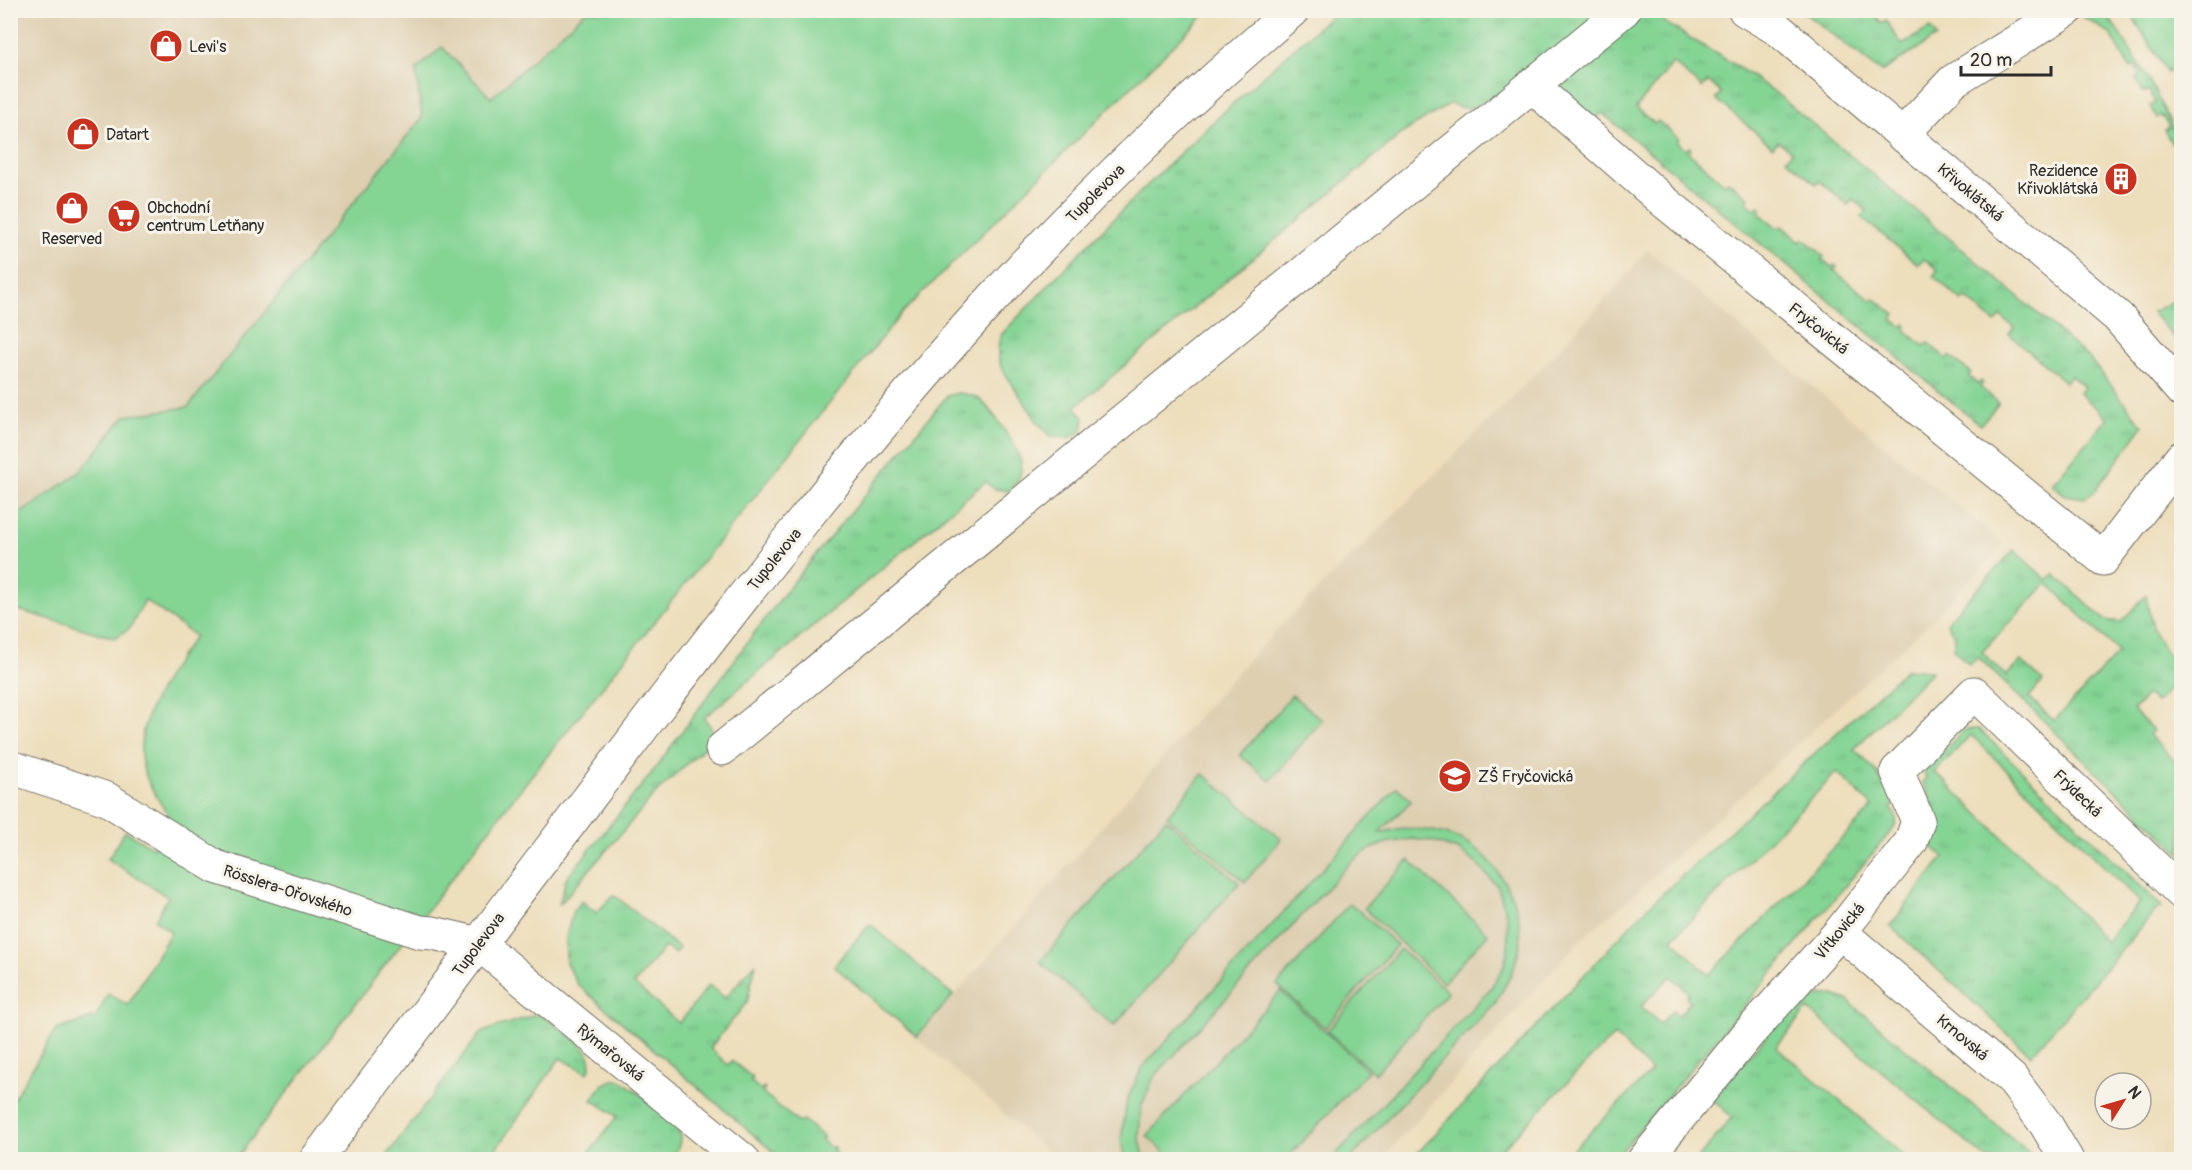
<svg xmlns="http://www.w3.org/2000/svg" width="2192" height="1170" viewBox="0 0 2192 1170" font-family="Pangolin,sans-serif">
  <defs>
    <pattern id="grass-tufts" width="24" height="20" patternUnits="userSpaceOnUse" patternTransform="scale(1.5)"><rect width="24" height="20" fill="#84d494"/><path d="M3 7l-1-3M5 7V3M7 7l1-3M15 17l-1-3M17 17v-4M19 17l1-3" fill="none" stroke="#72b680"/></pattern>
  </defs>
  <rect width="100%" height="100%" fill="#f7f3e8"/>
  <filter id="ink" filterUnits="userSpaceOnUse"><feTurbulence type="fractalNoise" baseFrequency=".0167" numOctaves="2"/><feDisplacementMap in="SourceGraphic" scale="12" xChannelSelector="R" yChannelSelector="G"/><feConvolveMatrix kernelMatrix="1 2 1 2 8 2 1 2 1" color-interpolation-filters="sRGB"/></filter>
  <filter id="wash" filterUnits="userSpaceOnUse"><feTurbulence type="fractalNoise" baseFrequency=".008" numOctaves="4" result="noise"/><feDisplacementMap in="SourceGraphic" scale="24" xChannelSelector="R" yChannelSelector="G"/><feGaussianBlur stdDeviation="1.35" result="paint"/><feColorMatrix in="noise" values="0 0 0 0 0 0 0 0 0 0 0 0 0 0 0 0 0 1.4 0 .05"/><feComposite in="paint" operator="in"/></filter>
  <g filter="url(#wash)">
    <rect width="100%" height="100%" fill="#eddebc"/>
    <g fill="#decfb1">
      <polygon points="10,11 586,11 491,98 442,47 416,70 422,117 188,407 130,628 115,638 11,608"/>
      <polygon points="1647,250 2004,544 1928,624 1629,899 1583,937 1382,1159 1056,1159 917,1038 1255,652 1532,378 1620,283"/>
    </g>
    <g fill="url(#grass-tufts)" stroke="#588060" stroke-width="1.5" fill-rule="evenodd">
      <path d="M1337,11H1667L1661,17L1664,22L1736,66L1772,90L1988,271L2089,358L2143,426L2095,491L2085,498L2065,495L2052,484L2108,418L2079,393L2084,387L2071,376L2065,382L2009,334L2014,328L2001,316L1995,323L1966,298L1962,301L1933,276L1938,270L1924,259L1918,264L1861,217L1867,211L1853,199L1848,205L1820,181L1816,184L1786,159L1792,152L1778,141L1773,147L1716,99L1721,93L1708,81L1702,88L1673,63L1636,108L1655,124L1658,121L1679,139L1677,142L1686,150L1689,147L1691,149L1689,153L1725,184L1728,181L1749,198L1746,202L1755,209L1758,206L1761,209L1759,213L1778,228L1782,226L1800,242L1804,239L1824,256L1822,259L1832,267L1835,265L1837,267L1834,270L1872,301L1874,298L1895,315L1892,319L1902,327L1905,324L1907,326L1905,330L1924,346L1928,343L1947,359L1950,356L1971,373L1968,376L1978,384L1981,381L1983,383L1980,387L1999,403L1980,425L1602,113L1595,120L1494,96C1480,104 1467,115 1451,103L1404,132L1075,407L1084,418L1082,431L1069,438L1051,436L1039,424L1002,369C997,357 996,346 1002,334C1109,220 1219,112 1337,11Z"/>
      <polygon points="1802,11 1873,11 1881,23 1886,20 1902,45 1930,28 1936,37 1881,72"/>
      <polygon points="2074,11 2105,11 2149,80 2181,144 2181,152 2176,142 2172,144 2164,130 2169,127 2162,116 2157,118 2150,106 2155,103 2149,91 2143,93 2136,79 2140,76 2135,66 2130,68 2111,34"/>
      <polygon points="2181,297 2181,346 2152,312"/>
      <path d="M958,393C964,394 971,394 976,397C989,404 1018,448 1021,462C1023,475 1017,482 1010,491L995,489L985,482L704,718L710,726L714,734L711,741L656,793L559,905L566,879L651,774L752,636L794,581L947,396Z"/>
      <path d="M2014,550L2047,580L2054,574L2105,620L2121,622L2146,595C2151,629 2157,645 2181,670V677L2156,703L2147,695L2133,710L2153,730L2149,735L2181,767V854L1978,657L1969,664L1954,650L1955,635L1947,624L1949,619ZM2047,583L2119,652L2054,721L2029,697L2043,681L2021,661L2006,676L1982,652Z"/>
      <path d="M1906,669L1932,671L1854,749L1874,769L1896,803L1891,808C1897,815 1898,820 1894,828L1615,1159H1563L1652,1071L1614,1035L1492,1159L1411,1160L1644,911ZM1837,772L1873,807L1709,975L1672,939ZM1671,976L1689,993L1686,997L1690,1002L1678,1016L1672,1011L1660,1024L1641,1006Z"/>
      <path d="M1974,729H1979L2162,907L2157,909L2031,1055L1890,926L1944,857L1928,844C1939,818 1936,806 1922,782L1926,779L1924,771L1964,730ZM1971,735L2140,902L2106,942L2059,892L1935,772Z"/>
      <polygon points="614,895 679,948 675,954 665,947 634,984 679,1023 709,985 725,998 756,963 747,1002 710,1048 728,1065 732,1061 753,1078 750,1081 761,1090 764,1087 765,1088 762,1092 799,1123 803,1120 824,1137 821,1140 831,1148 834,1146 835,1147 833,1151 843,1159 782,1159 578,985 566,963 566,937 573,911 582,901 596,913"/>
      <polygon points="1822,995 1834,995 1847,1000 2037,1159 1987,1159 1807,1009 1776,1047 1908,1159 1697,1160 1732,1117 1712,1099 1797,1000 1803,1007 1814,998"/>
      <path d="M537,1014C551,1021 582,1042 589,1055C592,1062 591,1067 588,1073L560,1058L489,1159L383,1160L480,1034C498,1024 518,1022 537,1014Z"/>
      <path d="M616,1079L624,1082C635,1091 673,1118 678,1128C683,1139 678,1149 673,1159L584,1160L617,1116L592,1100L603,1084Z"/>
    </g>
    <g fill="#84d494" stroke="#588060" stroke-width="1.5">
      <path d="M586,11H1208L901,314L512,800L236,1159H11V1126L14,1118L10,1104L56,1030L96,1017L108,994L128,1005L171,932L155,920L168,897L108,859L125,831L153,848L169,816C158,800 148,785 143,767C131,723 171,669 195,636L145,600L130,628L115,638L11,608V513L24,511L80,472L125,416L188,407L422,118L416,70L442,47L491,98Z"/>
      <polygon points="2129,11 2181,11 2181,64 2167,73"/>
      <polygon points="1292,695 1322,720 1270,781 1240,755"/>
      <polygon points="1203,774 1281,839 1245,882 1167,816"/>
      <path d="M1397,787L1411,801L1379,833C1385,832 1391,830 1397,829C1406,827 1416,829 1425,830C1467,835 1491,854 1509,891C1517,906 1522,927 1520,945C1517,966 1506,985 1495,1003L1350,1159H1332L1490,989L1503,969L1508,948L1507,917L1498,887L1477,864L1458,850L1432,841L1412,839L1386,843L1368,850L1350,863L1154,1077L1141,1107L1139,1137L1145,1159H1126L1121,1140L1127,1100L1142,1068Z"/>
      <polygon points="1166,819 1239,883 1114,1026 1040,962"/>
      <polygon points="1409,860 1488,934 1443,983 1364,908"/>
      <polygon points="1350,903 1397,945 1325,1028 1277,985"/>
      <polygon points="870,924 953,995 917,1037 834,966"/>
      <polygon points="1400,949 1448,992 1375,1074 1327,1031"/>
      <polygon points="1281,991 1368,1071 1286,1159 1172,1159 1147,1136"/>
    </g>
  </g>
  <g filter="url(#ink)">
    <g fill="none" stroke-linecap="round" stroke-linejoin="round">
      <defs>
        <g id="minor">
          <polyline points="1745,10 1779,30 2118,317 2182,391"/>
          <polyline points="1532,86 1661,199 2103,559 2181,458"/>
          <polyline points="1902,135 1953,81 2067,10"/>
          <polyline points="722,749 1624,10"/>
          <polyline points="10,767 107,799 216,867 420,932 433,933 479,944 743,1160"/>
          <polyline points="1840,932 2011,1078 2045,1123 2067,1160"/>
          <polyline points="1644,1160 1749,1033 1840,932 1911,842 1918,821 1897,771 1974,693 2182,893"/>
        </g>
        <path id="major" d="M316,1160C429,1010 541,860 655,711C752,585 850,458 956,339C1060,222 1173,112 1293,10"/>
      </defs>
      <use href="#minor" stroke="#6f6a5e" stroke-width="35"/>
      <use href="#major" stroke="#6f6a5e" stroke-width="35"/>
      <use href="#minor" stroke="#fff" stroke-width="33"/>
      <use href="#major" stroke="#fff" stroke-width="33"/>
    </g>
  </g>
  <defs>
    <symbol id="shop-disc" viewBox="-11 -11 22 22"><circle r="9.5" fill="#c8321e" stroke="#f7f3e8"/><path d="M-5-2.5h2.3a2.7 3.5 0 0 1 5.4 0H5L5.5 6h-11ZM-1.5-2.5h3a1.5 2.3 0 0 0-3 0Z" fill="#fff"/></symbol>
    <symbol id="building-disc" viewBox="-11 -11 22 22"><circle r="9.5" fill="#c8321e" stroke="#f7f3e8"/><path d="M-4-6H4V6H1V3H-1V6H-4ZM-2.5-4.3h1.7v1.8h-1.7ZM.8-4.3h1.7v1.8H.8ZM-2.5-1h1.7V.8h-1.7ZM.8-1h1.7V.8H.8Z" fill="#fff"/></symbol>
    <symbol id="supermarket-disc" viewBox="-11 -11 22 22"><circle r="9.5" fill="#c8321e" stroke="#f7f3e8"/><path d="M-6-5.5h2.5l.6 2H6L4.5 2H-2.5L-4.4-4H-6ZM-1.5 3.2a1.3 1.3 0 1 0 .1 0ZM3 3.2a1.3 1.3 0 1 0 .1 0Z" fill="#fff"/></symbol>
    <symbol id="school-disc" viewBox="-11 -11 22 22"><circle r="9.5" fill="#c8321e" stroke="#f7f3e8"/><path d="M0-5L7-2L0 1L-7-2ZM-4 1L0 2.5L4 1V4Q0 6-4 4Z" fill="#fff"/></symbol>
  </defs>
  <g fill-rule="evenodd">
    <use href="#shop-disc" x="147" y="27" width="38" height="38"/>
    <use href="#shop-disc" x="64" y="115" width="38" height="38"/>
    <use href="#building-disc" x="2102" y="160" width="38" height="38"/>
    <use href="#shop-disc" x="53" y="189" width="38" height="38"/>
    <use href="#supermarket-disc" x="105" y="197" width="38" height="38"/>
    <use href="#school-disc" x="1436" y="757" width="38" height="38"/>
  </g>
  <g text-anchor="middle" stroke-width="6" stroke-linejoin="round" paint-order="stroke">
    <g font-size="16" fill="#2b2b2b" stroke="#f7f3e8" text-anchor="start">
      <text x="189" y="52">Levi's</text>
      <text x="106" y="140">Datart</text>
      <text x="2098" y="176" text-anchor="end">Rezidence<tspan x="2098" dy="18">Křivoklátská</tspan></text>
      <text x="147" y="213">Obchodní<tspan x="147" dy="18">centrum Letňany</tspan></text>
      <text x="72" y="244" text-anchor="middle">Reserved</text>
      <text x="1478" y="782">ZŠ Fryčovická</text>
    </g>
    <g font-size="16" fill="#2b2b2b" stroke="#f7f3e8">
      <text transform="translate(1971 192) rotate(40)" y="6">Křivoklátská</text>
      <text transform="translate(1095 193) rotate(-45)" y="6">Tupolevova</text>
      <text transform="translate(1819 328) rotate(39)" y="6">Fryčovická</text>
      <text transform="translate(774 559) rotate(-51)" y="6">Tupolevova</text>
      <text transform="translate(2078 793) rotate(44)" y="6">Frýdecká</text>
      <text transform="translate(288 890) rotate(18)" y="6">Rösslera-Ořovského</text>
      <text transform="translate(1839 931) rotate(-50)" y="6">Vítkovická</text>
      <text transform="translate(478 944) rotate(-53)" y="6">Tupolevova</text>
      <text transform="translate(1963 1037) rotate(40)" y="6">Krnovská</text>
      <text transform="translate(611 1052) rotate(39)" y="6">Rýmařovská</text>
    </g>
  </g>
  <rect width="2192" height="1170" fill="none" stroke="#f7f3e8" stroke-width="36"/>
  <g transform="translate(2123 1101) rotate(53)"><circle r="28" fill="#f7f3e8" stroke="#a5a39c" stroke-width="1.5"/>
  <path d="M0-4.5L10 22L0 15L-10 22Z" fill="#c8321e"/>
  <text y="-9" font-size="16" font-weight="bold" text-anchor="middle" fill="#2b2b2b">N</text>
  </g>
  <path d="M1961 66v9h90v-9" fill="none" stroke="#2b2b2b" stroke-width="3"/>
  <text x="1970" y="66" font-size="18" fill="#2b2b2b" stroke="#f7f3e8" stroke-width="4.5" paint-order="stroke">20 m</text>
</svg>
